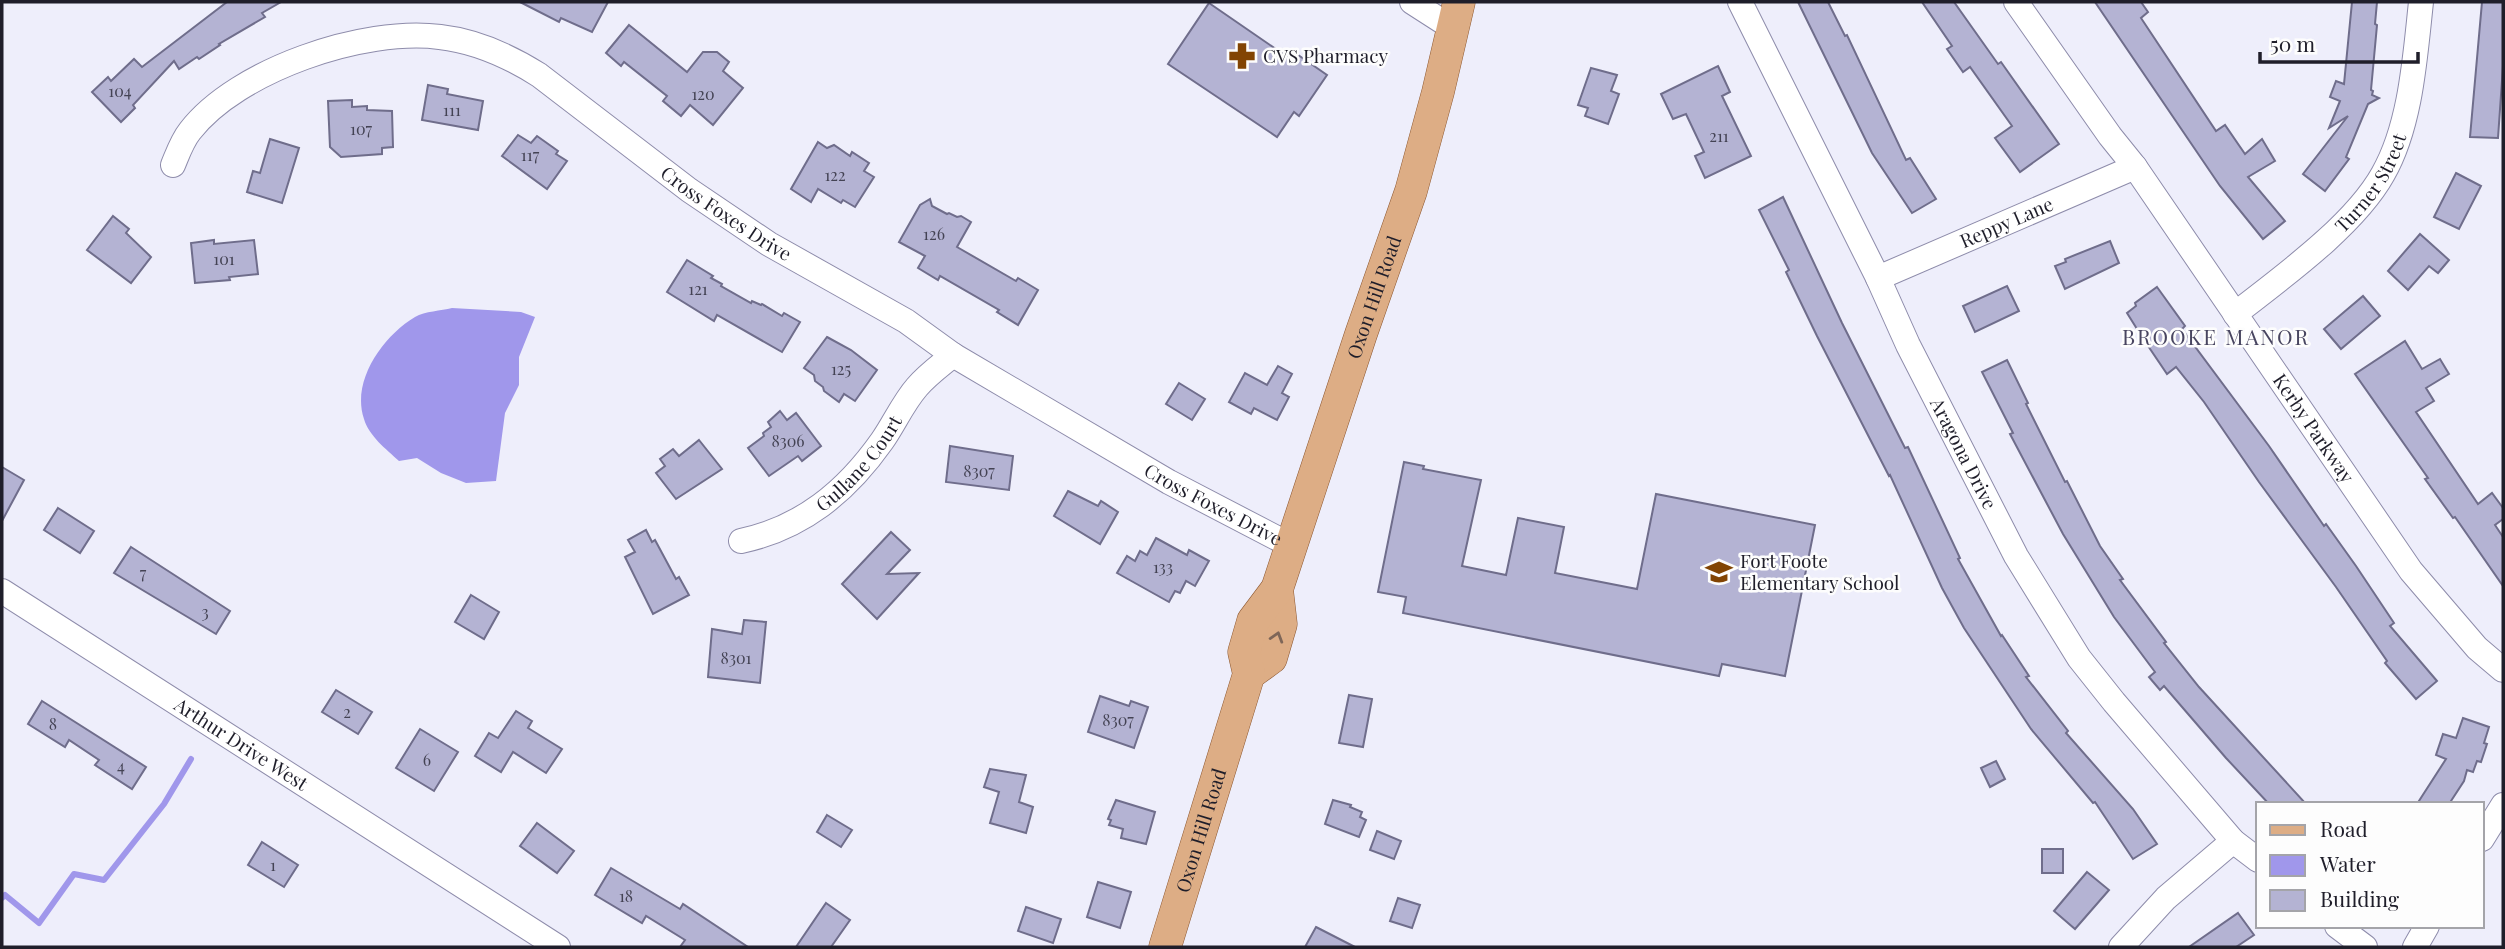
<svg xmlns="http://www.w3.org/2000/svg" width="2505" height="949" viewBox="0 0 2505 949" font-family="'Playfair Display',serif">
  <rect width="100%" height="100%" fill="#eeeefb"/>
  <path fill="#a097eb" d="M452,308L521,312L535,317L519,357V385L505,413L496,481L466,483L441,473L417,458L399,461C386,449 369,436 364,419C351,381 383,336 415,317C425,311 441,311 452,308Z"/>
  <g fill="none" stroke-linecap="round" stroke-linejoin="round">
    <polyline stroke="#a097eb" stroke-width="6" points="2,898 5,895 39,923 74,874 104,880 164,804 191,759"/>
  </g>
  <g fill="#b4b3d3" stroke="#6f6d8b" stroke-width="2">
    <polygon points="227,2 281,2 262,13 265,17 219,44 220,45 199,59 197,57 179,69 174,61 133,105 135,108 121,122 92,92 108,77 111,81 134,59 142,67"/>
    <polygon points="520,2 608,2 592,32 561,18 559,22"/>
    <polygon points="1798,2 1828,2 1845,36 1847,35 1906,160 1910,158 1936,199 1912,213 1872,153"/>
    <polygon points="1922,2 1954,2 1998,64 2001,62 2059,144 2020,172 1995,138 2012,126 1970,67 1963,72 1947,49 1952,46"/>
    <polygon points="2095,2 2141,2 2148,12 2141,18 2216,131 2225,125 2245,154 2262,139 2275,161 2248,177 2285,221 2263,239 2220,186"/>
    <polygon points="2352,2 2377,2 2375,24 2377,25 2371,90 2373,91 2372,95 2379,98 2368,104 2346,157 2349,159 2325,191 2303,174 2348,116 2329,128 2340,101 2330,97 2336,81 2344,84"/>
    <polygon points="2482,2 2503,2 2503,66 2498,138 2470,137"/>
    <polygon points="1209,3 1286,56 1291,50 1327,75 1299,116 1294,112 1277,137 1168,64"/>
    <polygon points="629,25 687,72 703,52 717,52 729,62 723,71 743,88 713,125 690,105 681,116 663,101 667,96 624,62 621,66 606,53"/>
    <polygon points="1718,66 1730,92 1722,96 1751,156 1705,178 1695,156 1704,152 1686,114 1673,119 1661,94"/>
    <polygon points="1591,68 1617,75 1611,91 1619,94 1608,124 1585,116 1588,108 1578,105"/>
    <polygon points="428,85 448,89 447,94 483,101 478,130 422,120"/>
    <polygon points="352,100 352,107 367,106 367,110 392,111 393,147 382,148 382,154 341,157 330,147 328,101"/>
    <polygon points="518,135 531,143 537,136 558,151 556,154 567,161 547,189 502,156"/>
    <polygon points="270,139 299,148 282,203 247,192 253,171 260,173"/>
    <polygon points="818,142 827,148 834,145 850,156 852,152 869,163 864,171 874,177 855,207 843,200 841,203 818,189 811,202 791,189"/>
    <polygon points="2456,173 2481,186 2459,229 2434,217"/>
    <polygon points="1783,197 1842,323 1905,448 1908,447 1960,558 1958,559 2001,636 2002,635 2029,676 2026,677 2068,731 2066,733 2133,809 2157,844 2133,859 2095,802 2093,803 2031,729 1964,628 1942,588 1890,475 1889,476 1817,336 1786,272 1789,270 1759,210"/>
    <polygon points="930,199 932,206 947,214 949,213 957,217 961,216 971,222 957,247 1016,281 1018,278 1038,290 1018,325 997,312 999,310 940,276 938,280 918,268 925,256 899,242 920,205"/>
    <polygon points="113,216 129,229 126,233 151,257 131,283 87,250"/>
    <polygon points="2420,234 2449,260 2438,273 2429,266 2408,290 2388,271"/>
    <polygon points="214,240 214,244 254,240 258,274 229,277 230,280 195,283 191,243"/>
    <polygon points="2110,241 2119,263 2065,289 2055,266 2066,262 2065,259"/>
    <polygon points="687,260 713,276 711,278 722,284 721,286 751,303 752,301 761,305 762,304 782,316 784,313 800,322 782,352 717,315 714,321 667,292"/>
    <polygon points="2007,286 2019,311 1975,332 1963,306"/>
    <polygon points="2157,287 2185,326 2182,329 2269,446 2324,526 2326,524 2356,566 2394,623 2390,626 2437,681 2416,699 2385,663 2387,661 2336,587 2259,482 2204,402 2176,367 2167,374 2142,337 2127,313 2136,306 2135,303"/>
    <polygon points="2363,296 2380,316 2341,349 2324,329"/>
    <polygon points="827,337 851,350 877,370 855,401 844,394 839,402 824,391 823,387 815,381 814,375 804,368"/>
    <polygon points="2405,341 2422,369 2440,359 2449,374 2426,388 2434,401 2416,412 2478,504 2492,493 2503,508 2503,519 2495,525 2503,537 2503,586 2455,517 2453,518 2425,479 2428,478 2355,374"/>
    <polygon points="2007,360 2028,403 2026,404 2065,482 2067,481 2100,546 2123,579 2120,580 2166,642 2164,643 2199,687 2306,804 2269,804 2226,758 2164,686 2160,690 2149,677 2155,672 2114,617 2063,534 2010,434 2013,433 1982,372"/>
    <polygon points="1278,366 1292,374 1282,393 1289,397 1277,420 1254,408 1251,414 1229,402 1245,373 1267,385"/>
    <polygon points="1179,383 1205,399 1192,420 1166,404"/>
    <polygon points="780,411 787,420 796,413 821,446 802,461 798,456 769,476 748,448 764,436 763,433 771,427 768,422"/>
    <polygon points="699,440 722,469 676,499 656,473 665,466 660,459 673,449 679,456"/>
    <polygon points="950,446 1013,456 1009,490 946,482"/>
    <polygon points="1404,462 1424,466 1423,469 1481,480 1462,566 1506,575 1518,518 1564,527 1555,573 1637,589 1656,494 1815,525 1785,676 1722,664 1719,676 1403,613 1406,597 1378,592"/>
    <polygon points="2,467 24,480 2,521"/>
    <polygon points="1068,491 1098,506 1101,501 1118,512 1100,544 1054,516"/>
    <polygon points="58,508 94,531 80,553 44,530"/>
    <polygon points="646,530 652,542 655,540 676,579 679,577 689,595 653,614 625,557 635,552 628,540"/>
    <polygon points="891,532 910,550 887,574 919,573 877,619 842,584"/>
    <polygon points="1156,538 1187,555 1189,550 1209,561 1195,586 1186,581 1180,593 1175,591 1169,602 1117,573 1127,556 1135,561 1140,551 1147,555"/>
    <polygon points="131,547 230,611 216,634 114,573"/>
    <polygon points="471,595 499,612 484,639 455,622"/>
    <polygon points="744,620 766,622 760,683 708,677 712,629 742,634"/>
    <polygon points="336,690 372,712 358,734 322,712"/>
    <polygon points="1349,695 1372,699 1363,747 1339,743"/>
    <polygon points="1100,696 1129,706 1131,701 1148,707 1134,748 1088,732"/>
    <polygon points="42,701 146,767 132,789 95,765 99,760 69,740 65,747 28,724"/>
    <polygon points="516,711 532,721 528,728 562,749 546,773 513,752 501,772 475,756 489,733 498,738"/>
    <polygon points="2463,718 2489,727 2484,743 2487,744 2481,762 2477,761 2473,772 2467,770 2464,781 2449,804 2417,804 2446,759 2436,755 2443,734 2456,738"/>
    <polygon points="420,729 458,752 434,791 396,768"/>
    <polygon points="1996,761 2005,779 1990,787 1981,768"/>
    <polygon points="990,769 1026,775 1019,802 1033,807 1026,833 990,823 999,792 984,787"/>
    <polygon points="1116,800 1155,812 1146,844 1121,838 1123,829 1109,825 1111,820 1108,819"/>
    <polygon points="1333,800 1351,805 1350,807 1362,812 1360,817 1366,820 1359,837 1325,824"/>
    <polygon points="827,815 852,830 841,847 817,832"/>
    <polygon points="537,823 574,851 557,873 520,846"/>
    <polygon points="1377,831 1401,841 1394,859 1370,850"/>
    <polygon points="262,842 298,865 284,887 248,865"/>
    <rect x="2042" y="849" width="21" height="24"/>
    <polygon points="611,868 680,909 683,904 748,947 680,947 685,940 646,916 642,923 595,895"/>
    <polygon points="2087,872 2109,890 2075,929 2054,911"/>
    <polygon points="1098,882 1131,892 1120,928 1087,917"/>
    <polygon points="1398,898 1420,905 1412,928 1390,921"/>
    <polygon points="826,903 850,920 831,947 796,947"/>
    <polygon points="1026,907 1061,919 1053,943 1018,931"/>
    <polygon points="2238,913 2254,935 2236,947 2189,947"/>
    <polygon points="1316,927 1355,947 1305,947"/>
  </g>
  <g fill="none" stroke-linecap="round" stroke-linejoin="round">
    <defs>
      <g id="minor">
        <polyline points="1412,2 1454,29"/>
        <path id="s1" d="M1740,2L1878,278L1908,345L2016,556L2079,658L2114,702L2233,841L2258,860"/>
        <path id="s2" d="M2016,2L2110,136L2135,167L2411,571L2477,648L2503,670"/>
        <path id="s3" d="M173,165C178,153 182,141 190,131C237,70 364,27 440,37C475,41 509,56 539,75L689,190L769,244L906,321L953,355L1169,482L1290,545"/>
        <path id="s4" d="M1878,278L2135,167"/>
        <path id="s5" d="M2235,314C2281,278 2354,226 2383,174C2411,125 2415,57 2421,2"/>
        <path id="s6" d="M741,541C802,528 846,492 882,441C894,424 903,403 917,387C927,375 941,365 953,355"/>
        <path id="s7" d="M2,591L558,947"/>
        <polyline points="2482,839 2503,805"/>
        <polyline points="2337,926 2365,947"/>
        <polyline points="2121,947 2166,898 2233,841"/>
        <polyline points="2415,947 2427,926"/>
      </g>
      <g id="major">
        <polyline points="1249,674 1271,658 1281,624 1277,589"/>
        <path id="s8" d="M1165,947L1249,674L1244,652L1253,621L1277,589L1361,334L1411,191L1438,92L1459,2"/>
      </g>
    </defs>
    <use href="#minor" stroke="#8e8cab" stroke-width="26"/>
    <use href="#major" stroke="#8c5730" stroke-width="33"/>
    <use href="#minor" stroke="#fff" stroke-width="24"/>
    <use href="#major" stroke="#ddad85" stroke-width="32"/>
  </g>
  <defs><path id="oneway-chevron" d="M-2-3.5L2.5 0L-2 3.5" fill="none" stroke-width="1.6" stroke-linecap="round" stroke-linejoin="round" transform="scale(1.75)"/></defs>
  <use stroke="#7e6658" href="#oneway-chevron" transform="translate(1277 637) rotate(-73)"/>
  <defs>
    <symbol id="pharmacy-bare" viewBox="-9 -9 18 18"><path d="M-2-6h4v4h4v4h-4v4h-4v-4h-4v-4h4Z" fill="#824403" stroke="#fdfdfd" stroke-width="2.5" paint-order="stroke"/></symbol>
    <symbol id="school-bare" viewBox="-9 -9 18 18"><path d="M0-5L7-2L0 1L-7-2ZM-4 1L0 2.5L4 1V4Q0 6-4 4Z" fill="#824403" stroke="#fdfdfd" stroke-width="2.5" paint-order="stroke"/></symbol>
  </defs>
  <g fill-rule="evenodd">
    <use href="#pharmacy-bare" x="1223" y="37" width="38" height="38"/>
    <use href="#school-bare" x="1700" y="553" width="38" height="38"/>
  </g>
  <g text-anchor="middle" stroke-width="5" stroke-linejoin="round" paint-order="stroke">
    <g font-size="16" fill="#444354">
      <text x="120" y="97">104</text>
      <text x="703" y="100">120</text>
      <text x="452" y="116">111</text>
      <text x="361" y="135">107</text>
      <text x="1719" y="142">211</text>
      <text x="530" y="161">117</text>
      <text x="835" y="181">122</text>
      <text x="934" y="240">126</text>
      <text x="224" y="265">101</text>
      <text x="698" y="295">121</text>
      <text x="841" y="375">125</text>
      <text x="788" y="447">8306</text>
      <text x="979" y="477">8307</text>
      <text x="1163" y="573">133</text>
      <text x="143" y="579">7</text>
      <text x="205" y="618">3</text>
      <text x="736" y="664">8301</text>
      <text x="347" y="718">2</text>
      <text x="1118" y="726">8307</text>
      <text x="53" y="730">8</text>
      <text x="427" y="766">6</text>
      <text x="121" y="772">4</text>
      <text x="273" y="871">1</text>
      <text x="626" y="902">18</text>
    </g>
    <g font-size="19" fill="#1f1e2a" stroke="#fdfdfd" text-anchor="start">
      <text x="1263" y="63">CVS Pharmacy</text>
      <text x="1740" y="568">Fort Foote<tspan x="1740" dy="22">Elementary School</tspan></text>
    </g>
    <g font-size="19" fill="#1f1e2a" stroke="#fdfdfd">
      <text dy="7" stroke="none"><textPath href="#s5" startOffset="191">Turner Street</textPath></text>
      <text dy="7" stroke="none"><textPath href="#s3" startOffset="654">Cross Foxes Drive</textPath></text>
      <text dy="7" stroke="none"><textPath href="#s4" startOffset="140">Reppy Lane</textPath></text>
      <text dy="7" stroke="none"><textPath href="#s8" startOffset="688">Oxon Hill Road</textPath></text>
      <text dy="7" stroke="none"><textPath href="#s2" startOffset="520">Kerby Parkway</textPath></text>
      <text dy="7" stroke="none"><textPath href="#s1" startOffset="504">Aragona Drive</textPath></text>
      <text dy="7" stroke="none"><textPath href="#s6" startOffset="145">Gullane Court</textPath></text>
      <text dy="7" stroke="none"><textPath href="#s3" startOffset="1222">Cross Foxes Drive</textPath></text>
      <text dy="7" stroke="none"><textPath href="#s7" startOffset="284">Arthur Drive West</textPath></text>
      <text dy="7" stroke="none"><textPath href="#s8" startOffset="122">Oxon Hill Road</textPath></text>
    </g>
    <g font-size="21" letter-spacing="2" fill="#484560" stroke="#fdfdfd">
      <text x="2216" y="345">BROOKE MANOR</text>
    </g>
  </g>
  <rect width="2505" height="949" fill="none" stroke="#1f1e2a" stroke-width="7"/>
  <rect x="2256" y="802" width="228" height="126" fill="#fdfdfd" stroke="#a4a4a9" stroke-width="2"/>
  <rect x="2270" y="825" width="35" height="10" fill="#ddad85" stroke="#a4a4a9" stroke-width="2"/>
  <text x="2320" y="837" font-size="21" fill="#1f1e2a">Road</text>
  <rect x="2270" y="855" width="35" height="21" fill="#a097eb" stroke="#a4a4a9" stroke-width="2"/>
  <text x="2320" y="872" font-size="21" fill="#1f1e2a">Water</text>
  <rect x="2270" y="890" width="35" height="21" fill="#b4b3d3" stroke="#a4a4a9" stroke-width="2"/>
  <text x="2320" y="907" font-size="21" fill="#1f1e2a">Building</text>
  <path d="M2260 52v10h158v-10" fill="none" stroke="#1f1e2a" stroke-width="3.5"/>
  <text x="2270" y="52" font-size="21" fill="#1f1e2a" stroke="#fdfdfd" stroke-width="5" paint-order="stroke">50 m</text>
</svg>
